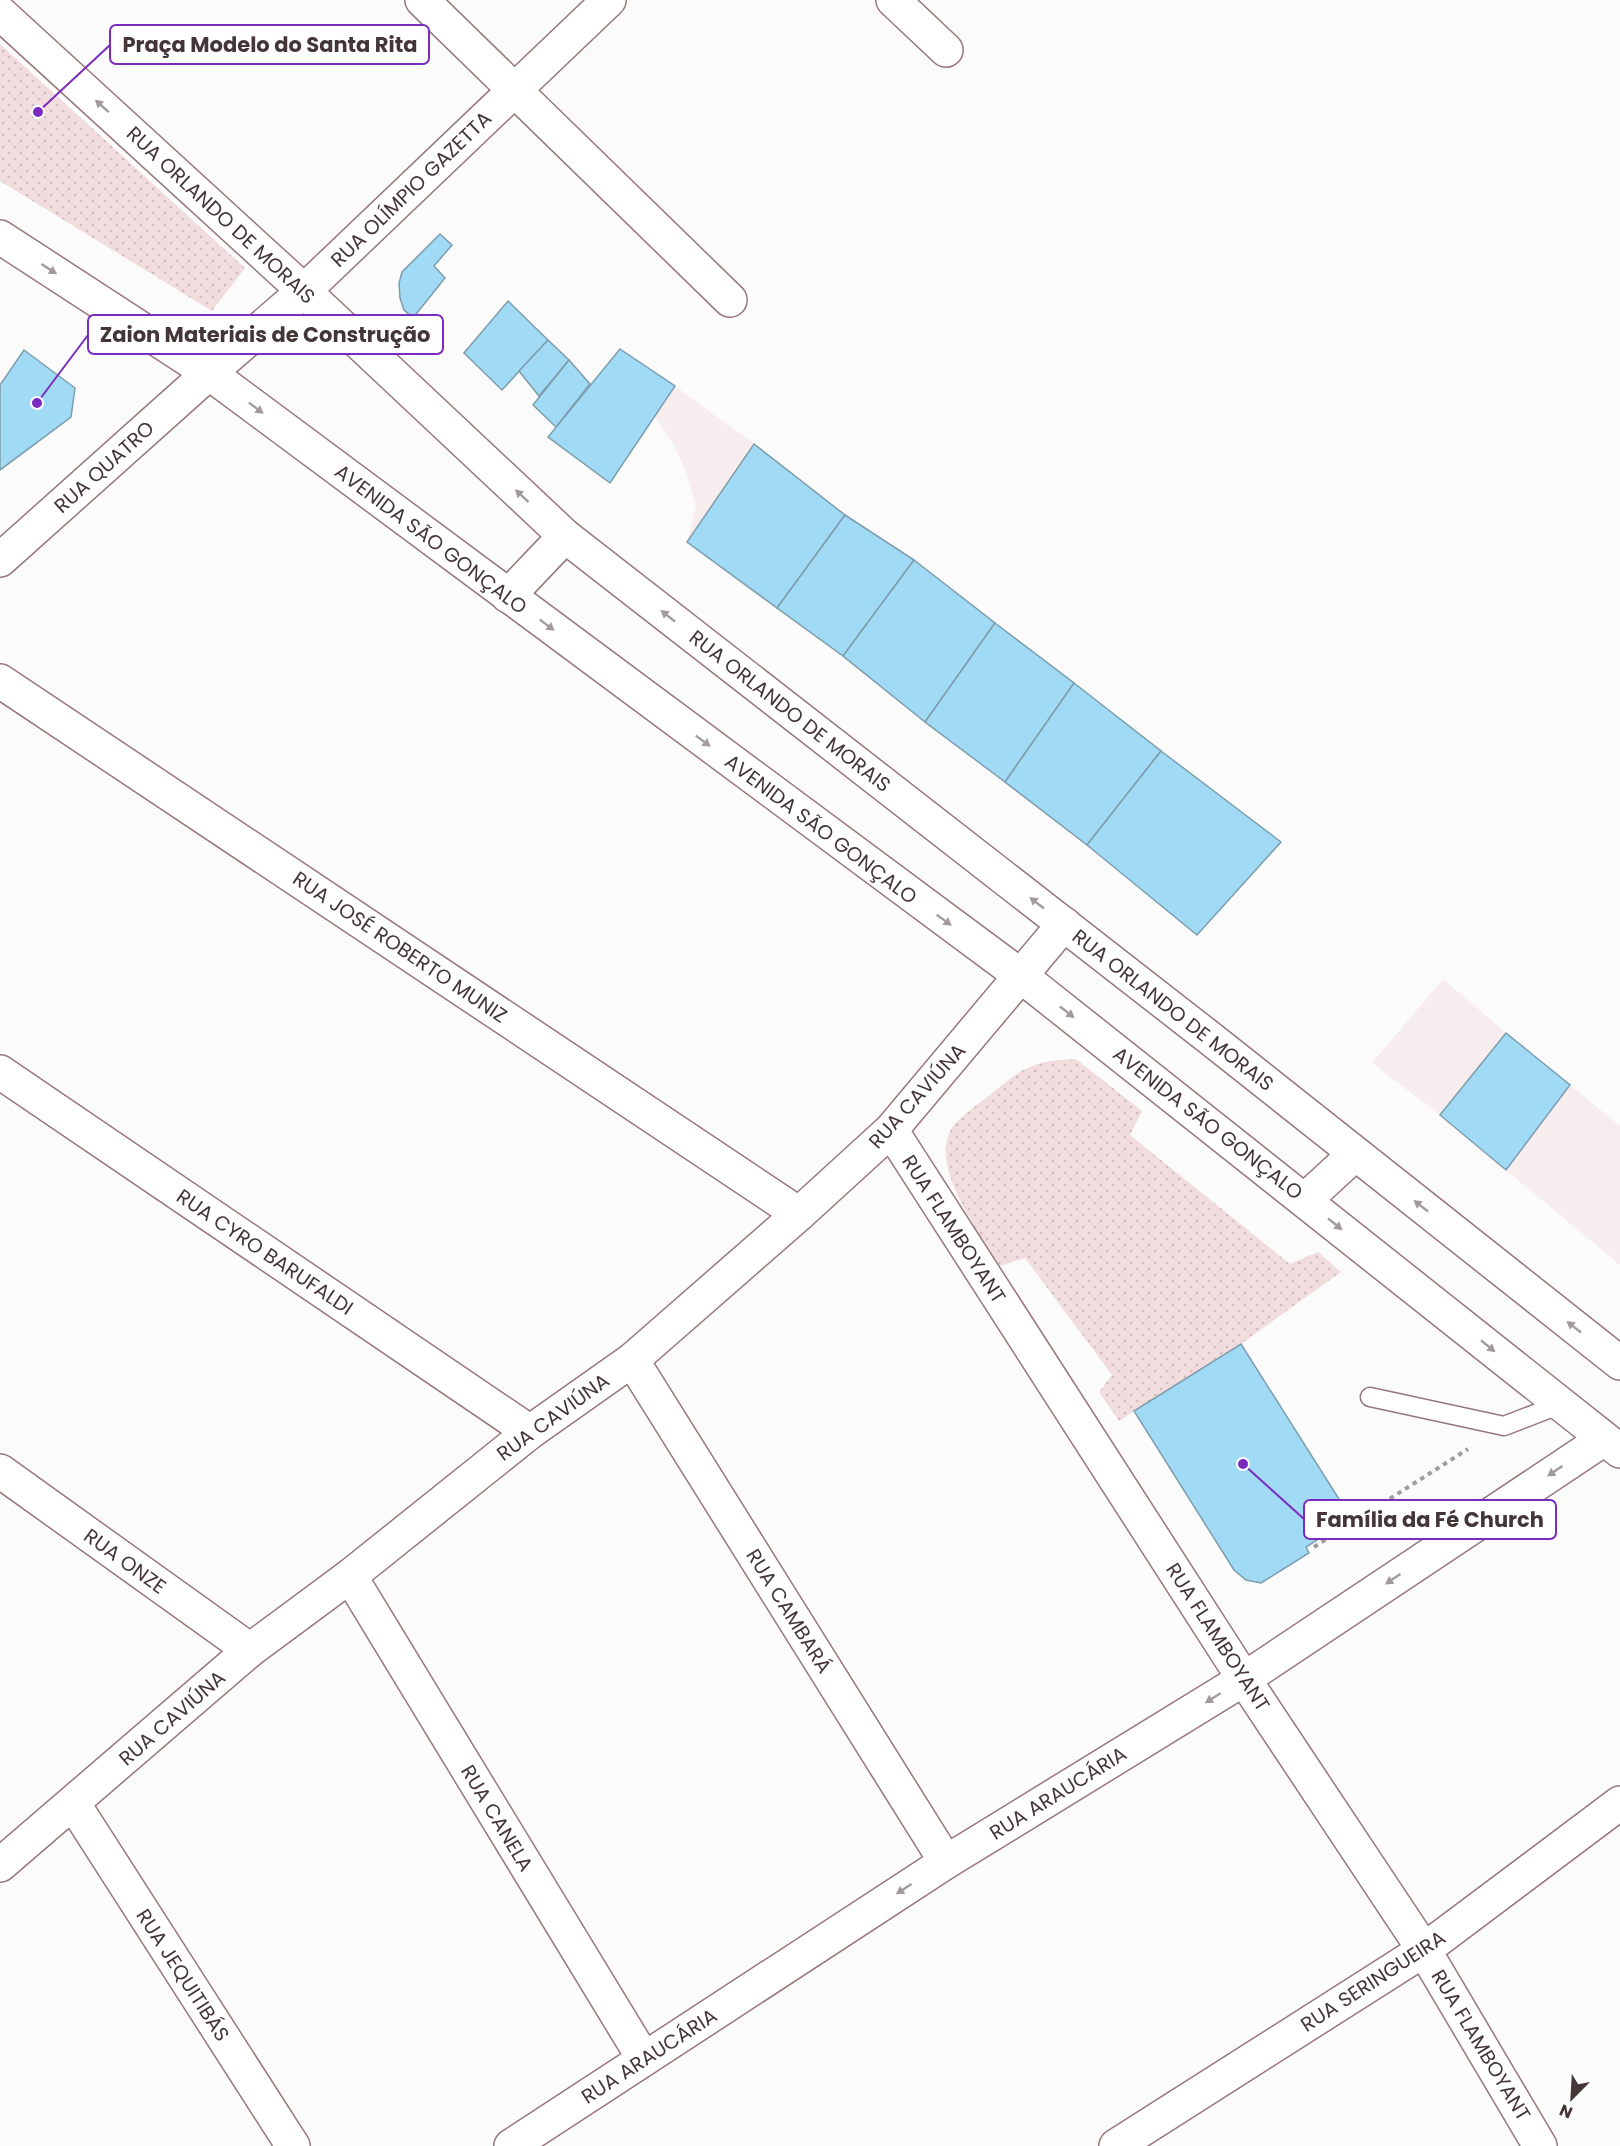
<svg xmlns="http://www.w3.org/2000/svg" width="1620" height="2146" viewBox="0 0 1620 2146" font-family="Poppins,sans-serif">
  <defs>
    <pattern id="green-dots" width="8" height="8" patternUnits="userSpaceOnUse" patternTransform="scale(1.5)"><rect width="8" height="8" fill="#f1dcde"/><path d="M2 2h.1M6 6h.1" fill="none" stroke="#d0bdbf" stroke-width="1.8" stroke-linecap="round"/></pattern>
  </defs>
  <rect width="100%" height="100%" fill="#fbfbfb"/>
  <g fill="#f7edee">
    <polygon points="675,386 754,444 687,542 696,506 686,472 674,445 654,416"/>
    <polygon points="1443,979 1506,1033 1440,1115 1372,1063"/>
    <polygon points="1570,1085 1620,1126 1620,1265 1506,1170"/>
  </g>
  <g fill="url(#green-dots)">
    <polygon points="0,44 245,268 212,311 0,181"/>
    <path d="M1076,1059L1142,1111L1130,1135L1290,1264L1318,1252L1341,1272L1241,1344L1119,1421L1099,1392L1112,1375L1025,1258L1000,1266C980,1233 925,1163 954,1125C962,1115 980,1103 990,1095C1024,1067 1031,1061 1076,1059Z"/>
  </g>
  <g fill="#a1daf5" stroke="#7d9dac" stroke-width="1.5">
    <polygon points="440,234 452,245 434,266 445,278 413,318 404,310 400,298 399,283 402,272"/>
    <polygon points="508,301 548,340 502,390 464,353"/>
    <polygon points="548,340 569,360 539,396 519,371"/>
    <polygon points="620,349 675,386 610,483 548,437"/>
    <polygon points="24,350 75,388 71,417 0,470 0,385"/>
    <polygon points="569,360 590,384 556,427 533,405"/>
    <polygon points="754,444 845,515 777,608 687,542"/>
    <polygon points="845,515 914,560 843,656 777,608"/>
    <polygon points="914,560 995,623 925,722 843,656"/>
    <polygon points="995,623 1074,683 1005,782 925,722"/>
    <polygon points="1074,683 1161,751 1087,845 1005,782"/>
    <polygon points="1161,751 1281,842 1197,935 1087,845"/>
    <polygon points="1506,1033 1570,1085 1506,1170 1440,1115"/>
    <polygon points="1241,1344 1351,1518 1306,1547 1309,1553 1261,1583 1246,1580 1234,1570 1134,1411"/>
  </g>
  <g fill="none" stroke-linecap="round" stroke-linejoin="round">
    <defs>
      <polyline id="lane" points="1370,1397 1504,1426 1561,1404"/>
      <g id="street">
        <polyline points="422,0 730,300"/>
        <polyline points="893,0 946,50"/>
        <polyline points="0,13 304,291 565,536 1211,1039 1620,1363"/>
        <polyline points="0,237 209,373 1021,976 1620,1451"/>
        <polyline points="0,560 209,373 304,291 609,0"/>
        <polyline points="508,596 565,536"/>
        <polyline points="0,681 799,1214"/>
        <polyline points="0,1072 530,1432"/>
        <polyline points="891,1130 1244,1679 1424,1950 1540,2146"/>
        <polyline points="1305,1200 1355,1154"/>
        <polyline points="632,1360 946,1862"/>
        <polyline points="0,1471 250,1650"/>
        <polyline points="350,1576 644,2059"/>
        <polyline points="73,1803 293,2146"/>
        <polyline points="0,1865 250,1650 350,1576 530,1432 632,1360 799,1214 891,1130 1064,924"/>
        <polyline points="511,2146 946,1862 1244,1679 1604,1439"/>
        <polyline points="1116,2146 1424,1950 1620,1803"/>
      </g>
    </defs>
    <use href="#lane" stroke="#98777a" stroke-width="21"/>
    <use href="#street" stroke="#98777a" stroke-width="36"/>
    <polyline stroke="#a29c9c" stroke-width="4" stroke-dasharray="4.5 4.5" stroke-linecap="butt" points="1314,1547 1468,1449"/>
    <use href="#lane" stroke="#fff" stroke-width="18"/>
    <use href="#street" stroke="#fff" stroke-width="33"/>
  </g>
  <defs><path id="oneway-solid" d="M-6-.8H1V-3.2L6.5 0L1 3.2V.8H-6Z" transform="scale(1.5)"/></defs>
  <g fill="#a29a9b">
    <use href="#oneway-solid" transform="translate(102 106) rotate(-138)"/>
    <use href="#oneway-solid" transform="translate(49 269) rotate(33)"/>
    <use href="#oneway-solid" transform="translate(256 408) rotate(37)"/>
    <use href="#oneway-solid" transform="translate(522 496) rotate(-137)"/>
    <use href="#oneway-solid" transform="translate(668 616) rotate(-142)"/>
    <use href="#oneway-solid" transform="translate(547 625) rotate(37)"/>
    <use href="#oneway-solid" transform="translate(703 741) rotate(37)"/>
    <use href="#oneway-solid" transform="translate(1037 903) rotate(-142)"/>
    <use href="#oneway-solid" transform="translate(944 920) rotate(36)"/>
    <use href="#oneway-solid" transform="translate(1067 1012) rotate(38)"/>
    <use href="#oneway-solid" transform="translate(1421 1206) rotate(-142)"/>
    <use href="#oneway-solid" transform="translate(1335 1224) rotate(39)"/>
    <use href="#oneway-solid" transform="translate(1574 1327) rotate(-142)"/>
    <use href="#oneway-solid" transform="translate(1488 1346) rotate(39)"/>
    <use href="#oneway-solid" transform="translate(1555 1471) rotate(146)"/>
    <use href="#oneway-solid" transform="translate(1393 1579) rotate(146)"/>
    <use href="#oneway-solid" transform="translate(1213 1698) rotate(148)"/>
    <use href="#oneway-solid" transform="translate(904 1889) rotate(147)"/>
  </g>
  <g text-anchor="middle" stroke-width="4.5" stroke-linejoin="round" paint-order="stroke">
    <g font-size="20" fill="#443637" stroke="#fff">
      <text transform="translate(411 189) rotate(-44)" y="7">RUA OLÍMPIO GAZETTA</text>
      <text transform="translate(221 215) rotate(43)" y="7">RUA ORLANDO DE MORAIS</text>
      <text transform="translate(104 467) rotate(-42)" y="7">RUA QUATRO</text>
      <text transform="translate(431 539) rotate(37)" y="7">AVENIDA SÃO GONÇALO</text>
      <text transform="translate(790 711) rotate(38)" y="7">RUA ORLANDO DE MORAIS</text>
      <text transform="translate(821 829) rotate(37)" y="7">AVENIDA SÃO GONÇALO</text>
      <text transform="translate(400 947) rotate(34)" y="7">RUA JOSÉ ROBERTO MUNIZ</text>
      <text transform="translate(1173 1010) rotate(38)" y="7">RUA ORLANDO DE MORAIS</text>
      <text transform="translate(917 1096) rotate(-48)" y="7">RUA CAVIÚNA</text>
      <text transform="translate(1208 1123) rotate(38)" y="7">AVENIDA SÃO GONÇALO</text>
      <text transform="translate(954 1229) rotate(57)" y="7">RUA FLAMBOYANT</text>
      <text transform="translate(265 1252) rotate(34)" y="7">RUA CYRO BARUFALDI</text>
      <text transform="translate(553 1417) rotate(-36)" y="7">RUA CAVIÚNA</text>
      <text transform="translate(125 1561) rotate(36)" y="7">RUA ONZE</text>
      <text transform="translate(789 1611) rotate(58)" y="7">RUA CAMBARÁ</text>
      <text transform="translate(1218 1637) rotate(57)" y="7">RUA FLAMBOYANT</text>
      <text transform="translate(172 1718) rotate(-41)" y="7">RUA CAVIÚNA</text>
      <text transform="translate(1058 1793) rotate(-32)" y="7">RUA ARAUCÁRIA</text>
      <text transform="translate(497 1818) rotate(59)" y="7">RUA CANELA</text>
      <text transform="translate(183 1975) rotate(57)" y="7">RUA JEQUITIBÁS</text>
      <text transform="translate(1373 1981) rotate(-33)" y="7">RUA SERINGUEIRA</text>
      <text transform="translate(1481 2045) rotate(59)" y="7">RUA FLAMBOYANT</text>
      <text transform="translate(649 2056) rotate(-33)" y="7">RUA ARAUCÁRIA</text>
    </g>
  </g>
  <path fill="none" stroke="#7b2cbf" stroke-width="2" d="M38 112L110 45M37 403L88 335M1243 1464L1304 1519"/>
  <g fill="#7b2cbf" stroke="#fff" stroke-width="2">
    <circle cx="38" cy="112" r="6"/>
    <circle cx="37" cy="403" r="6"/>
    <circle cx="1243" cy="1464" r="6"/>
  </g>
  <g fill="#fff" stroke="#7b2cbf" stroke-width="2">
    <rect x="110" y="25" width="319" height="39" rx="6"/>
    <rect x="88" y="315" width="355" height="39" rx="6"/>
    <rect x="1304" y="1500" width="252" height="39" rx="6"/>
  </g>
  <g font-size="21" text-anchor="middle" font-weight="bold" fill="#443637">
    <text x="270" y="52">Praça Modelo do Santa Rita</text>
    <text x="265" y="342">Zaion Materiais de Construção</text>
    <text x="1430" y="1527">Família da Fé Church</text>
  </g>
  <g transform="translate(1572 2098) rotate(204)" stroke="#ffffff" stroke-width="4.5" paint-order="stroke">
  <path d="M0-4.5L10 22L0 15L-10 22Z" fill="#443637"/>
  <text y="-9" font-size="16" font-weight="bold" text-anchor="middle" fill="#443637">N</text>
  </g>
</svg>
